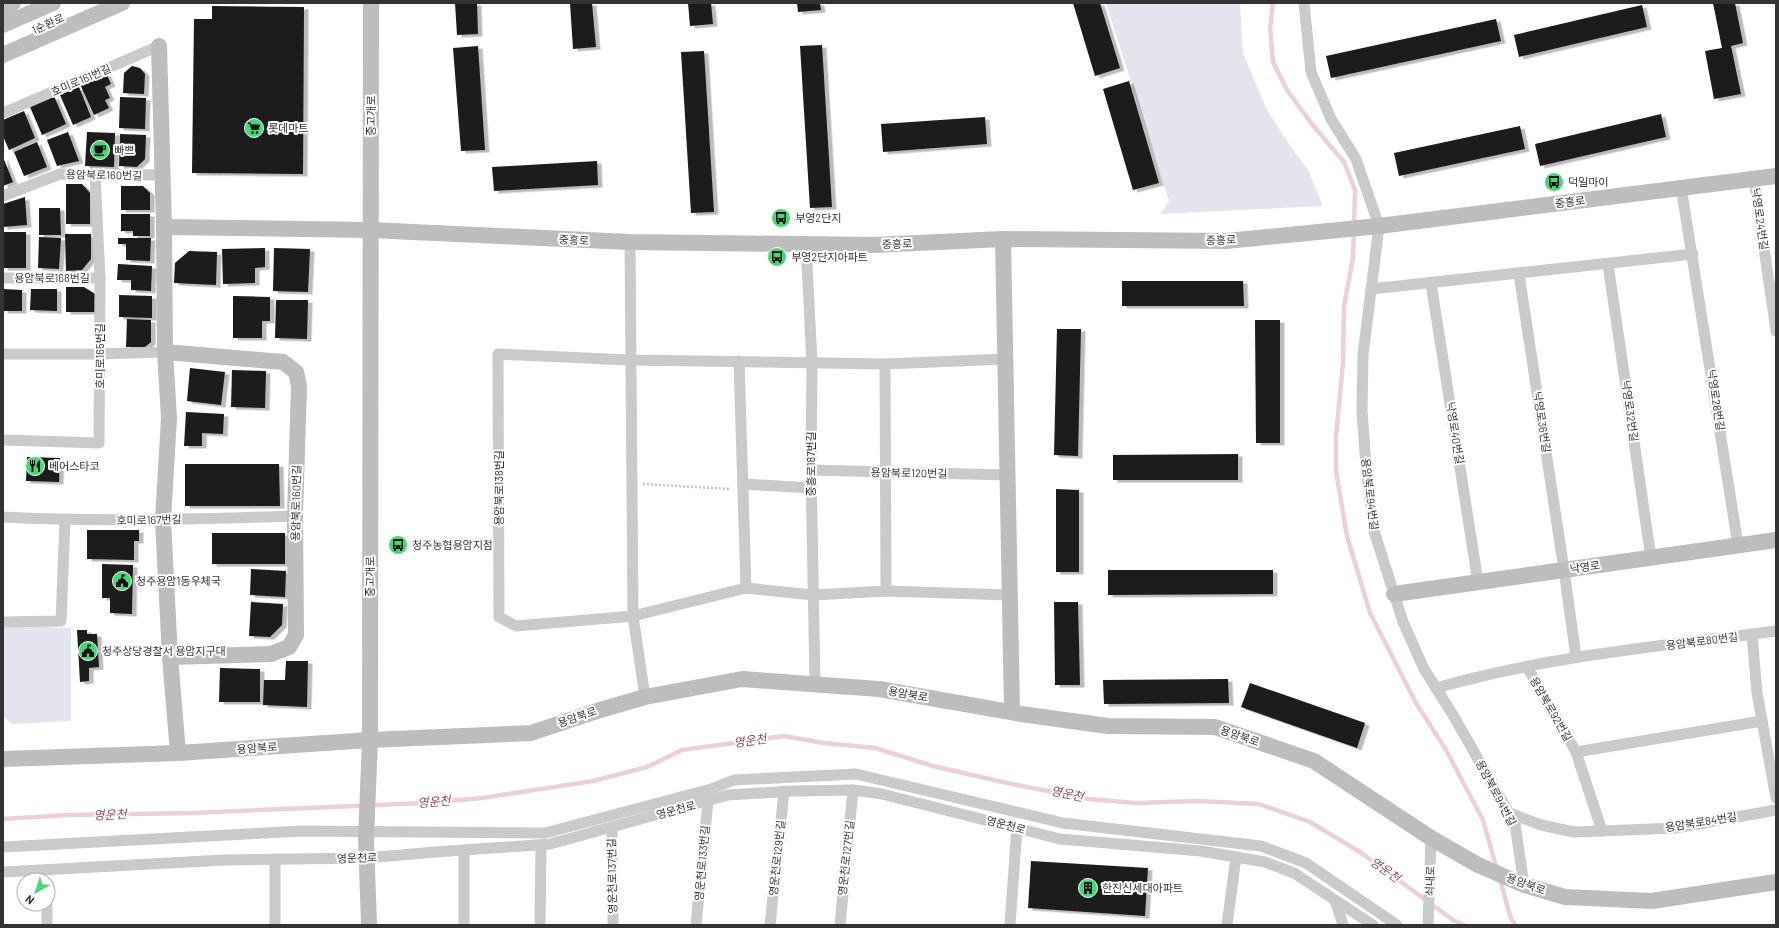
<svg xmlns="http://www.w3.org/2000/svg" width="1779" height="928" viewBox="0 0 1779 928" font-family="Barlow,'Noto Sans KR',sans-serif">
  <defs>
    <filter id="shadow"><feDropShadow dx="4.5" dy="2.5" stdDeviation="0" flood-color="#0004"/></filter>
  </defs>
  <rect width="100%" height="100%" fill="#fff"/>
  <g fill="#e3e4ee">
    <polygon points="1106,3 1240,3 1243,53 1267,110 1289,144 1308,170 1323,206 1160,214 1169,201"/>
    <polygon points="3,625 71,628 71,721 12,724 3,716"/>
  </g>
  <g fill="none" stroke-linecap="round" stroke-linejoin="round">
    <g stroke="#ebd1d7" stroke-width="4.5">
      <polyline points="1273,3 1270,29 1273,62 1287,90 1311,123 1344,162 1355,190 1353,258 1344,306 1343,363 1336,436 1336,471 1347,536 1370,613 1416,703 1446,750 1483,820 1497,870"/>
      <polyline points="3,819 68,815 191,813 424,803 482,798 593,781 647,767 682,750 784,736 824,743 875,748 933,766 1007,783 1089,799 1136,803 1198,801 1259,804 1310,822 1360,852 1453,920 1464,925"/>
      <polyline points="1500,879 1510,916 1515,925"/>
    </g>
  </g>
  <g fill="#1a1a1a" filter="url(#shadow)">
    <polygon points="455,3 477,3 478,34 457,35"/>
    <polygon points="570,3 592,3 596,47 573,49"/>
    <polygon points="688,3 711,3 713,24 690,26"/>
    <polygon points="797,3 820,3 821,10 798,12"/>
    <polygon points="1073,3 1100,3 1120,68 1095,76"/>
    <polygon points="1713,3 1735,3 1743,43 1731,46 1741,94 1714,99 1705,51 1722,48"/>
    <polygon points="1642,5 1647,27 1519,57 1514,35"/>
    <polygon points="212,6 304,7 303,174 192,173 194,19 212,19"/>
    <polygon points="1496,19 1501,41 1331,78 1326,56"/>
    <polygon points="822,45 832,207 810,208 800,46"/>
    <polygon points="478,46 485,150 461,151 453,48"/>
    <polygon points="704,51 714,212 691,213 681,52"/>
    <polygon points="132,66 140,68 145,74 144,94 123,93 124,73"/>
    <polygon points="106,73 111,84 105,87 110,98 105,100 109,108 94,115 80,84"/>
    <polygon points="1129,81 1159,183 1133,190 1103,89"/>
    <polygon points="79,87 91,117 73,125 60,95"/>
    <polygon points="54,96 66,124 42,135 30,107"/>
    <polygon points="120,97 146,98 145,129 119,128"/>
    <polygon points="24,111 35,138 9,150 3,136 3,120"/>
    <polygon points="1661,114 1666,137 1540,166 1535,144"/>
    <polygon points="985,117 987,144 883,152 881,124"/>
    <polygon points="1520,126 1525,149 1399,176 1394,153"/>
    <polygon points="68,132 79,161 57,166 47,140"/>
    <polygon points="87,132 115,133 114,167 85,166"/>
    <polygon points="120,134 146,135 145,159 137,167 119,166"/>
    <polygon points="37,142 47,167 24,176 14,152"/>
    <polygon points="3,157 13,182 3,186"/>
    <polygon points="597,161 598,185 494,191 492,167"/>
    <polygon points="66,184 82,184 90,193 90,224 66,224"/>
    <polygon points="121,186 143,186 150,193 150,210 121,210"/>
    <polygon points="25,197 27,225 3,227 3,204"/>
    <polygon points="39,208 60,208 61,235 39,235"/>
    <polygon points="121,214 150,214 150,236 133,236 133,231 121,231"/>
    <rect x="3" y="232" width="23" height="36"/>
    <polygon points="65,234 91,234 91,259 82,270 66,271"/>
    <polygon points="39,237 61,238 59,269 38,268"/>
    <polygon points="118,238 151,238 150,261 126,260 126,244 118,244"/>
    <polygon points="265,248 265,267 255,268 255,283 223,284 222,249"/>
    <polygon points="274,248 310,249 308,292 273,291"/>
    <polygon points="189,251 217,252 216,285 174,283 175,263"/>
    <polygon points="118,264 152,266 151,291 131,290 131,280 117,280"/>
    <polygon points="1122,281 1243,281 1244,306 1122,306"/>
    <polygon points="66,287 84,287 95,294 95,312 66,312"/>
    <polygon points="3,289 22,290 22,311 3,311"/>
    <polygon points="31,289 57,289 57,311 30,310"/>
    <polygon points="119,295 152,296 152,318 119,317"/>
    <polygon points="233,296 270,297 270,321 262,321 262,338 233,338"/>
    <polygon points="276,300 308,300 307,339 275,338"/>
    <polygon points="127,319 151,320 151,342 145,347 126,347"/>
    <polygon points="1255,320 1280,320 1280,443 1256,443"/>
    <polygon points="1057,329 1081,329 1078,456 1054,455"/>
    <polygon points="190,368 225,372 221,405 187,401"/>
    <polygon points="232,370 266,371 265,408 231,407"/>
    <polygon points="186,412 224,414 223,434 202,433 202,446 184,446"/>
    <polygon points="1238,454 1238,480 1113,480 1113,455"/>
    <polygon points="27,457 60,458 59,482 26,481"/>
    <polygon points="185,464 279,464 280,506 185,506"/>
    <polygon points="1056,489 1079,490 1079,572 1056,572"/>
    <polygon points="87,530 139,530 139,541 134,541 134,560 87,559"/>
    <rect x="212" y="533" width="73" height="31"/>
    <polygon points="102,564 133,565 132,614 110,613 110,598 102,598"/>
    <polygon points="251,569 286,571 285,597 250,595"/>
    <polygon points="1108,570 1273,570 1273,594 1108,595"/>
    <polygon points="251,602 283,604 282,625 270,637 249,636"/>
    <polygon points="1054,602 1078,602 1080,685 1055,685"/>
    <polygon points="77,630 87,630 87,634 97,634 99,667 89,668 89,681 80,682"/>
    <polygon points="286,661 308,661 307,707 263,705 264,680 285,680"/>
    <polygon points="220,668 260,669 260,702 219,702"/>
    <polygon points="1228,679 1229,703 1104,704 1103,680"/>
    <polygon points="1250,683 1365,723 1357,748 1241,707"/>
    <polygon points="1031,861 1148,868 1145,916 1028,908"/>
  </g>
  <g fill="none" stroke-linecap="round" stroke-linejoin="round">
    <polyline stroke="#c3c3c3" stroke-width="2.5" stroke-dasharray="2 2" stroke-linecap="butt" points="643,484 730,489"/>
    <g stroke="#cacaca" stroke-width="11">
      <polyline points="1304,3 1311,72 1331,119 1356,159 1379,226 1363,355 1362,411 1366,466 1374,531 1403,622 1424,669 1453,715 1515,824 1524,885"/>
      <polyline points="3,113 159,46"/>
      <polyline points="1754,179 1776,331"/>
      <polyline points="1681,187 1738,545"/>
      <polyline points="3,196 60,174 163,175"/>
      <polyline points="630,242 633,616 645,697"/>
      <polyline points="806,244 812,363 811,470 815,684"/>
      <polyline points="1608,264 1651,558"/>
      <polyline points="1519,274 1564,570 1576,657"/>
      <polyline points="3,278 100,278"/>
      <polyline points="1431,283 1478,582"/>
      <polyline points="1371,289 1693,254"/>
      <polyline points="3,354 100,354 165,352"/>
      <polyline points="1006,359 885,364 630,360 498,354 499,617 516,626 633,616 746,588 813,595 886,591 1010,595"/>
      <polyline points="739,361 746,588"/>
      <polyline points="885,364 886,591"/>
      <polyline points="3,440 99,443 100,278 95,174"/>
      <polyline points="811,470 1008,475"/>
      <polyline points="743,484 811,488"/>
      <path d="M3,517C100,522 198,519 295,516"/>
      <polyline points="3,622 61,621 65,520"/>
      <polyline points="1752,634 1757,693 1776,798"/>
      <polyline points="1527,667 1576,752 1602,831"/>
      <path d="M1436,688C1547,656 1662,646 1776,631"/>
      <polyline points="1576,752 1762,721"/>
      <polyline points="1509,813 1541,825 1574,832 1676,828 1776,810"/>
      <polyline points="612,827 613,925"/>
      <polyline points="3,847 302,831 545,833 711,789 734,780 856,774 1063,823 1261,846 1306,863 1397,925"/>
      <polyline points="275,859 275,925"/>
      <polyline points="3,872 225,860 367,858 435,852 550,844 728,795 794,791 853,790 882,794 1060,839 1201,851 1265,862 1294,873 1373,925"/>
      <polyline points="1335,900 1343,925"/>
      <polyline points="47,904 47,925"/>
      <polyline points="464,925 464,850"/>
      <polyline points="540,925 541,845"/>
      <polyline points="696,925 708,801"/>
      <polyline points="770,925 784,791"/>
      <polyline points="840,925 853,790"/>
      <polyline points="1010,925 1017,828"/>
      <polyline points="1227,925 1236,857"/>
      <polyline points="1428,925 1431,838"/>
    </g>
    <g stroke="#bdbdbd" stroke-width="16">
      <polyline points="3,8 13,3"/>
      <polyline points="3,25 53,3"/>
      <polyline points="159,46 164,227 165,352 169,418 163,520 170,657 178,753"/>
      <polyline points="3,55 122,3"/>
      <polyline points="164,227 370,230 630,242 874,245 1003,239 1226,241 1379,226 1776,176"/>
      <polyline points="1003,239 1012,711"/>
      <polyline points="165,352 283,362 296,372 299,386 295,516 296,635 289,647 271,654 170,657"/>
      <polyline points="1394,594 1776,540"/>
      <polyline points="3,759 178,753 370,740 531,733 600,710 645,697 742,679 879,689 1021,714 1108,726 1215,727 1314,761 1431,838 1478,865 1524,885 1565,897 1652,901 1776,882"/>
      <polyline points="369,925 366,838 370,740 371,3"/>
    </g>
  </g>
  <defs>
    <symbol id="supermarket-disc" viewBox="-11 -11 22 22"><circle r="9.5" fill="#47d776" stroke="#fff"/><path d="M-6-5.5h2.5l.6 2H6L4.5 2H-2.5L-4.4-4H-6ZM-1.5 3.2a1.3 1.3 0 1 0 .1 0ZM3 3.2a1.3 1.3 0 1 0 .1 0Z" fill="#111"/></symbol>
    <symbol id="cafe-disc" viewBox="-11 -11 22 22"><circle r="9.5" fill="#47d776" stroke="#fff"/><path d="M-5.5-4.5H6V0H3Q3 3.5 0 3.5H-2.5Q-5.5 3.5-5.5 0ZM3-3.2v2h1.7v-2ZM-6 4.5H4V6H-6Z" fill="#111"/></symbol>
    <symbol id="bus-disc" viewBox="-11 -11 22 22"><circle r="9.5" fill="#47d776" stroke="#fff"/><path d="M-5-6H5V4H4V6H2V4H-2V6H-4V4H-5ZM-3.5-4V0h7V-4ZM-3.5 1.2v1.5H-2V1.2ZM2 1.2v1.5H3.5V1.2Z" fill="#111"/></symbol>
    <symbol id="restaurant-disc" viewBox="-11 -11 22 22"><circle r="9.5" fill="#47d776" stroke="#fff"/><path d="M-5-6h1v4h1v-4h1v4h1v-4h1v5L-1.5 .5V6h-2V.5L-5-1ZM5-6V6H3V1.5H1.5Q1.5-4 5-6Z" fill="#111"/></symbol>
    <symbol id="civic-disc" viewBox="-11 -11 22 22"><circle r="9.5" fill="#47d776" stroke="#fff"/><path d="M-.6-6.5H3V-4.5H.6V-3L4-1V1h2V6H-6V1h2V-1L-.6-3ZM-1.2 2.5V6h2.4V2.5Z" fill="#111"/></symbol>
    <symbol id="building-disc" viewBox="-11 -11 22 22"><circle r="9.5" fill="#47d776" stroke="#fff"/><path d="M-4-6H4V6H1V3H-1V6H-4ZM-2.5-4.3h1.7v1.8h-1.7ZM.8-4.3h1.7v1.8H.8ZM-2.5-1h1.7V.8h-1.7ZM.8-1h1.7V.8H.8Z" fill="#111"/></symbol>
  </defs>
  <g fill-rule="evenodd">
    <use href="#supermarket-disc" x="243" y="117" width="22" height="22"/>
    <use href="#cafe-disc" x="89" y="139" width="22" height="22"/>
    <use href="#bus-disc" x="1543" y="171" width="22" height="22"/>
    <use href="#bus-disc" x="770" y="207" width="22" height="22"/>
    <use href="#bus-disc" x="766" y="246" width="22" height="22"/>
    <use href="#restaurant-disc" x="24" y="455" width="22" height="22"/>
    <use href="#bus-disc" x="387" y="534" width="22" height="22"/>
    <use href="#civic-disc" x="111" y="570" width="22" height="22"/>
    <use href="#civic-disc" x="77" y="640" width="22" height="22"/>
    <use href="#building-disc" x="1077" y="877" width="22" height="22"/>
  </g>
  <g text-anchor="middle" stroke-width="4" stroke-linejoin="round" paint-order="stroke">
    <g font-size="11" fill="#333" stroke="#fff">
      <text transform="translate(48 24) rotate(-24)" y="4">1순환로</text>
      <text transform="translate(81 80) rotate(-23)" y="4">호미로161번길</text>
      <text transform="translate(371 116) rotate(-90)" y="4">중고개로</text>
      <text transform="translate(104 175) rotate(1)" y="4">용암북로160번길</text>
      <text transform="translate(1570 202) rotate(-7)" y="4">중흥로</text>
      <text transform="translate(1760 219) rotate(82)" y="4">낙영로24번길</text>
      <text transform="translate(574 240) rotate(3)" y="4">중흥로</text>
      <text transform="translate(1221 240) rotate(-2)" y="4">중흥로</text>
      <text transform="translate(897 244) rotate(-2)" y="4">중흥로</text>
      <text x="52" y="282">용암북로168번길</text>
      <text transform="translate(100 356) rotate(-90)" y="4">호미로165번길</text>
      <text transform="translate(1716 400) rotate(81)" y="4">낙영로28번길</text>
      <text transform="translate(1630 411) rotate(82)" y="4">낙영로32번길</text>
      <text transform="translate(1542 422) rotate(81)" y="4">낙영로36번길</text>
      <text transform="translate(1455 433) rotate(81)" y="4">낙영로40번길</text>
      <text transform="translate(811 464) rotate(-90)" y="4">중흥로187번길</text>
      <text transform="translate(909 473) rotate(1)" y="4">용암북로120번길</text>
      <text transform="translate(499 488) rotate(-90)" y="4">용암북로138번길</text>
      <text transform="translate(1370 494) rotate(83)" y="4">용암북로94번길</text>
      <text transform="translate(296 503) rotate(-89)" y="4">용암북로160번길</text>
      <text transform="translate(149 520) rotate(-1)" y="4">호미로167번길</text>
      <text transform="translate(1585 567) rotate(-8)" y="4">낙영로</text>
      <text transform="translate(370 577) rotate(-90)" y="4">중고개로</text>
      <text transform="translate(1702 641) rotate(-7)" y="4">용암북로80번길</text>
      <text transform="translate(908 694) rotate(10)" y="4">용암북로</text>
      <text transform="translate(1551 709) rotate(60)" y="4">용암북로92번길</text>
      <text transform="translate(577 717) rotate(-19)" y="4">용암북로</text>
      <text transform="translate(1240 736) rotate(19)" y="4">용암북로</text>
      <text transform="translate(257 748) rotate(-4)" y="4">용암북로</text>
      <text transform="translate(1496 793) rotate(62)" y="4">용암북로94번길</text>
      <text transform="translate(676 810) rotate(-15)" y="4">영운천로</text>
      <text transform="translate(1701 822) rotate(-9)" y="4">용암북로84번길</text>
      <text transform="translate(1006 825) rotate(15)" y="4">영운천로</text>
      <text transform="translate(357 858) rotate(-2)" y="4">영운천로</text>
      <text transform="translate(777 858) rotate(-84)" y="4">영운천로129번길</text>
      <text transform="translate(846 858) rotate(-84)" y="4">영운천로127번길</text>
      <text transform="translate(702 863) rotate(-85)" y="4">영운천로133번길</text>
      <text transform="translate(612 876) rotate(-91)" y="4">영운천로137번길</text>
      <text transform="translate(1430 881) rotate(-88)" y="4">쇠내로</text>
      <text transform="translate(1526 884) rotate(20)" y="4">용암북로</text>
    </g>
    <g font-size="11" fill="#333" stroke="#fff" text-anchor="start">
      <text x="268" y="132">롯데마트</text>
      <text x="114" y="154">빠쁘</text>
      <text x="1568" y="186">덕일마이</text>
      <text x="795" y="222">부영2단지</text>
      <text x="791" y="261">부영2단지아파트</text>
      <text x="49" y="470">베어스타코</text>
      <text x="412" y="549">청주농협용암지점</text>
      <text x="136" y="585">청주용암1동우체국</text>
      <text x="102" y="655">청주상당경찰서 용암지구대</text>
      <text x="1102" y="892">한진신세대아파트</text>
    </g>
    <g font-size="12" font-style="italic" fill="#8f4656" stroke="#fff">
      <text transform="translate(750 741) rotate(-8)" y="4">영운천</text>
      <text transform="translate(1067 794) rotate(12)" y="4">영운천</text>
      <text transform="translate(434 802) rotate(-4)" y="4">영운천</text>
      <text transform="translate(110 815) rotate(-2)" y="4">영운천</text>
      <text transform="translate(1385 870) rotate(35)" y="4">영운천</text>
    </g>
  </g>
  <rect width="1779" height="928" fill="none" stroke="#333333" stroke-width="8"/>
  <g transform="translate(36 892) rotate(219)"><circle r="19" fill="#ffffff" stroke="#adadad"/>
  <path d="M0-3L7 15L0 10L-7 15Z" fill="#47d776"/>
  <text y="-6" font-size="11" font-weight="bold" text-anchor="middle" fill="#333333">N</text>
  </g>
</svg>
